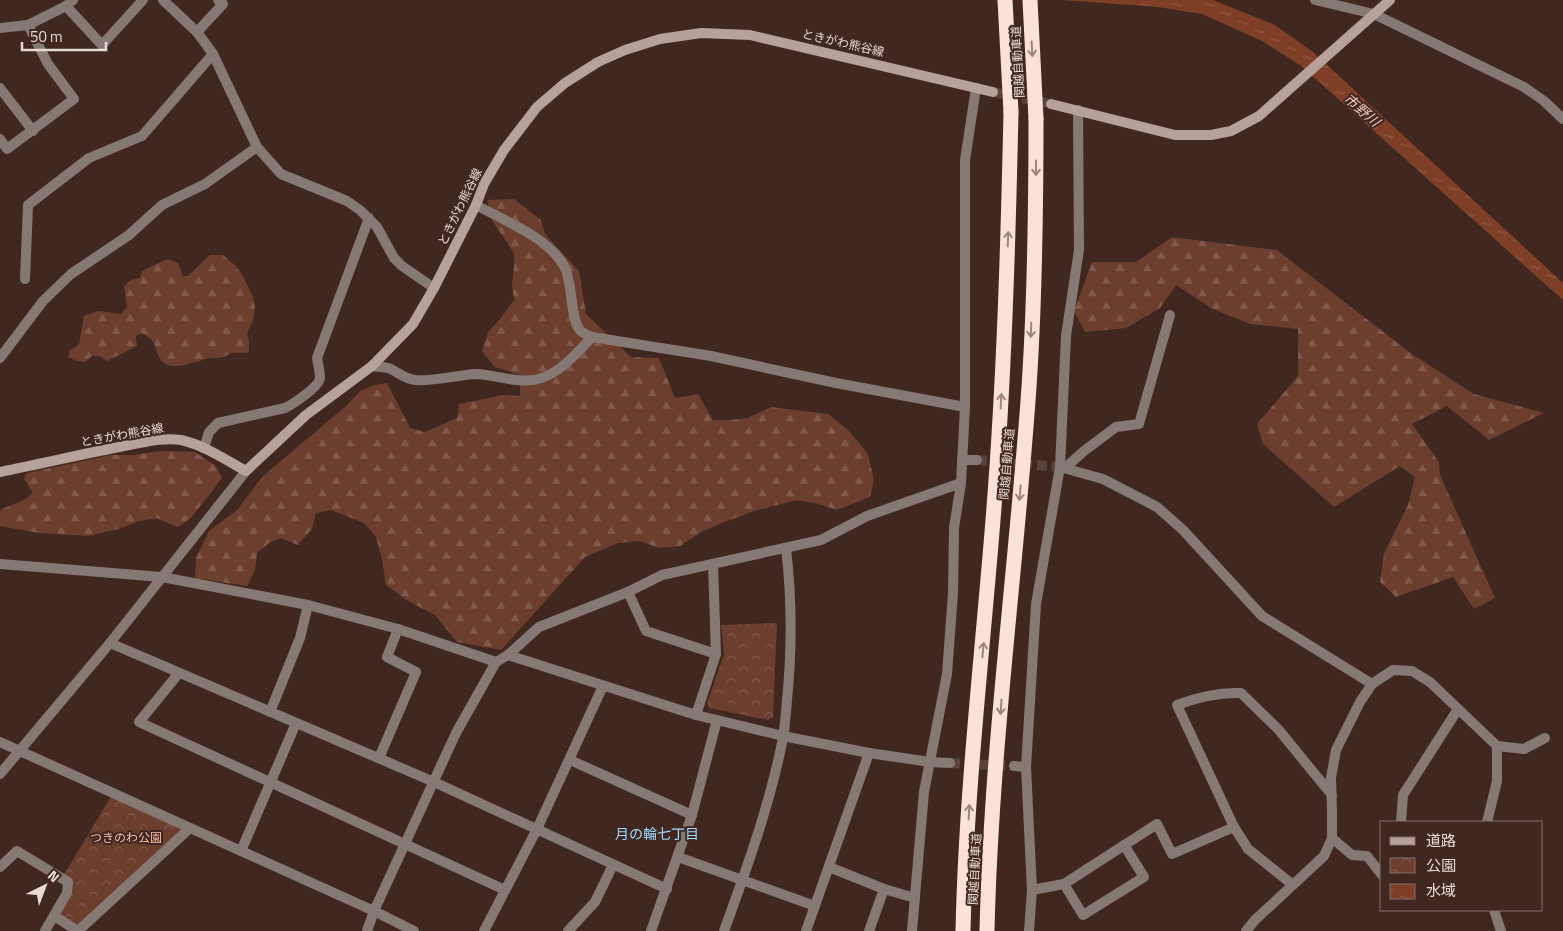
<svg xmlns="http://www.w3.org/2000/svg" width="1563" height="931" viewBox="0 0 1563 931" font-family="'Titillium Web','Noto Sans JP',sans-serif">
  <defs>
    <pattern id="forest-firs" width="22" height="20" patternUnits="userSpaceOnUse" patternTransform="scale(1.25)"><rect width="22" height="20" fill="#6b3e2e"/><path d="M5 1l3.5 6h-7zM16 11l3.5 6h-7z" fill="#80594b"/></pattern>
    <pattern id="park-crowns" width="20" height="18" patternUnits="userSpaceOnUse" patternTransform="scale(1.25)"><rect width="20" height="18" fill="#6b3e2e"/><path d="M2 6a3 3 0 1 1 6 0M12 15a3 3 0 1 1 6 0" fill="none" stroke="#80594b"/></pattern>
    <pattern id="water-ripples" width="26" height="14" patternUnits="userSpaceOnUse" patternTransform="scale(1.25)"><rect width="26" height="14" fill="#7f3e26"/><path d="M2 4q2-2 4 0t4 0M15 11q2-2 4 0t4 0" fill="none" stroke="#915945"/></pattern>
  </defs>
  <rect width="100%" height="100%" fill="#402820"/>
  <g fill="url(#forest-firs)">
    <polygon points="514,199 541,220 545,234 579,271 586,314 631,357 659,358 675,398 698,394 713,420 730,420 748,418 771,407 828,414 849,431 868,454 874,480 870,497 837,510 819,504 797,500 754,511 722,523 701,532 680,546 659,548 640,541 618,543 585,557 501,650 457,642 435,615 408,601 386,585 382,559 376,537 364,523 331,510 316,513 312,529 298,545 280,538 269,543 257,553 255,570 247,586 195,578 196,558 209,531 237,510 262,477 346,406 360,391 374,385 387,383 410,428 425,432 457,418 459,404 503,395 520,396 520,375 495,367 482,351 488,332 500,319 514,300 512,285 514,267 514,253 493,222 487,200"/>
    <polygon points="1172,237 1277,250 1412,354 1474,394 1544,413 1489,440 1447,406 1412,424 1439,462 1440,475 1495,598 1474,609 1453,577 1396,597 1380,582 1384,553 1408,505 1415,477 1400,466 1334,507 1263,444 1257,424 1298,376 1298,329 1250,324 1211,308 1176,285 1160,308 1126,328 1085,332 1074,311 1092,262 1136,262"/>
    <path d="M210,255H223L235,265L243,276L253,297L255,307L253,320L247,333L249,340V352C243,354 239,352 233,353C230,353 226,356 223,357C219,358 215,358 211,358C199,360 173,372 163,362C152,352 162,343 141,333L136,336L137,346L107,361L99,356H92L85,362L77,361L68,357L70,350L79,345L84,316L98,311L121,314L127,307L124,286L131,280L140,278L142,271L167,259L178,263L183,276H188Z"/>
    <polygon points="161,451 195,452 216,466 222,478 191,518 178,527 156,518 136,522 119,529 88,536 39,533 0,526 0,510 24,500 33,493 24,479 27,473 111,455 133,455"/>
  </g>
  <g fill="url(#park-crowns)">
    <polygon points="777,623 773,717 768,720 709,708 707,703 724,654 721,625"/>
    <polygon points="113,793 190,828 78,931 54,916 67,893 62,878"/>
  </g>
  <polygon fill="url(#water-ripples)" points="1062,0 1213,0 1275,25 1313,52 1563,283 1563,300 1300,65 1262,41 1202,14 1158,7"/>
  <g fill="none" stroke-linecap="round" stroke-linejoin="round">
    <g stroke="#59433b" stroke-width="10" stroke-dasharray="10 5" stroke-linecap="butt">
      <polyline points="977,460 1060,467"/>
      <polyline points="950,763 1014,766"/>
    </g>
    <polyline stroke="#59433b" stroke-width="10" stroke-dasharray="10 5" stroke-linecap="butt" points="993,92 1051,104"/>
    <g stroke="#867974" stroke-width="10">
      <polyline points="163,0 197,32 213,54 257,147 281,174 347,201 360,210 377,227 394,258 402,266 434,288"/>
      <polyline points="1315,0 1374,14"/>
      <polyline points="66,6 102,45 143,0"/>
      <polyline points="0,28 28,25 66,6 73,0"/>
      <polyline points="197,32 223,4 218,0"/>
      <polyline points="0,88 33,131"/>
      <polyline points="0,139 7,149 74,99 48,64 28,25"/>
      <path d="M476,205C503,220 549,238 564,266C573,282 570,317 579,329C581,333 588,335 592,337L711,356L836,383L965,407"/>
      <polyline points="25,279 28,205 89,158 142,136 213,54"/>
      <polyline points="0,358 43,301 71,274 129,235 162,205 205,184 257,147"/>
      <path d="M372,366C378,367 386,367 391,369C400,374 405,379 415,380C429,382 459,375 475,374C489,374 503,379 517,380C551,385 571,359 592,337"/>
      <path d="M204,448L209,432L218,423L285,408C293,404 319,387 320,378C320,372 318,364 317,358L369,218"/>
      <polyline points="962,460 977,460"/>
      <polyline points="1060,467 1103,479 1157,507 1183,530 1262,616 1372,684"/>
      <polyline points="1065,468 1084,451 1116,427 1139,424 1170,315"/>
      <polyline points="0,564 162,577 308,605 398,629 496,662 508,655 539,627 628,592 662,575 821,540 867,516 961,483"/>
      <polyline points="628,592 646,631 716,654"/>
      <polyline points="110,643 434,782 667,889"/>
      <polyline points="508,655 696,715 783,736 869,753 930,762 950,763"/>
      <polyline points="179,673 139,722 505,890"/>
      <polyline points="270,712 300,638 308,605"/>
      <polyline points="696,715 716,654 713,564"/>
      <polyline points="379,758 416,672 387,657 398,629"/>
      <polyline points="570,760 692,815"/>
      <polyline points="1014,766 1026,767"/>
      <polyline points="1401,822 1403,795 1458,709"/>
      <polyline points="1487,822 1497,781 1497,746"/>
      <polyline points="1332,838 1352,855 1367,856 1382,875"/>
      <polyline points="241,851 296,723"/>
      <polyline points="678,857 815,906"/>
      <polyline points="0,867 17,851 68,882 67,893 45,931"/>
      <polyline points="829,867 884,889 915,898"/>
      <polyline points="1064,884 1083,915 1144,877 1124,845"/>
      <path d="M1293,885L1248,849L1234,827L1177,705C1198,697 1218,692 1241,693L1278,729L1332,795"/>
      <polyline points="1032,890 1064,884 1157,824 1172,854 1234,827"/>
      <polyline points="1494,910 1501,931"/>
      <polyline points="54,916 78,931 190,828"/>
      <polyline points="367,931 374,911 456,733 496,662"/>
      <polyline points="484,931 537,829 603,686"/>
      <polyline points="568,931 595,902 613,865"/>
      <polyline points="651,931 692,815 717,720"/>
      <polyline points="806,931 869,753"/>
      <polyline points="869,931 884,889"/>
      <polyline points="912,931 924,792 947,674 953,593 954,528 961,483 965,407 965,160 976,88"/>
      <polyline points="1029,931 1032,890 1026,767 1036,604 1060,467 1066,336 1079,250 1078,110"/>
      <polyline points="1246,931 1255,920 1324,856 1332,838 1332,811 1331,778 1336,750 1360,702 1372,684 1393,670 1412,671 1430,682 1497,746 1524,749 1545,738"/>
    </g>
    <g stroke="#867974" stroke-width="10">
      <polyline points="1374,14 1524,87 1544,101 1563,119"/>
      <polyline points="0,742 374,911 414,931"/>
      <polyline points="0,774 110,643 246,471"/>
      <path d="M724,931C747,868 770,804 783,738C785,726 786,713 787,700C792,650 792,599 786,548"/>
    </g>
    <g stroke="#b7a29b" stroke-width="10">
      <polyline points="1051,104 1175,135 1211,135 1231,131 1259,116 1390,0"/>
      <path d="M0,472C41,464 82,454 124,446C142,443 163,437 181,440C204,445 226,460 246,471L306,415L372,366L413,324L434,288L476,205L484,184L504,150L537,107L565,83L598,62L625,50L660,39L701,33L750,35L993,92"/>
    </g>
    <g stroke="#fbe1d8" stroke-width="15">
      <path d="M963,931C966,794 982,657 993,520C1004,384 1008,248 1011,112"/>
      <path d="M987,931C991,754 1015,578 1028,401C1035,308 1036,213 1036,119"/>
    </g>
    <g stroke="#fbe1d8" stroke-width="15">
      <polyline points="1005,0 1011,112"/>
      <polyline points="1030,0 1036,119"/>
    </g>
  </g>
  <defs><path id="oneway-shaft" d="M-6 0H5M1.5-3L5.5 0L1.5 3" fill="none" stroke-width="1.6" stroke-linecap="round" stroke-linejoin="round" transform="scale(1.25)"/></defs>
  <g stroke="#9e847c">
    <use href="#oneway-shaft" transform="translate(1032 49) rotate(87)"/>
    <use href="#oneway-shaft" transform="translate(1036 168) rotate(90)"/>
    <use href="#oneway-shaft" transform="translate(1008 239) rotate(-88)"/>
    <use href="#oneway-shaft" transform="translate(1031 330) rotate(92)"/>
    <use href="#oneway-shaft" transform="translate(1001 401) rotate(-87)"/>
    <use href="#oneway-shaft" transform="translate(1020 493) rotate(95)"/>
    <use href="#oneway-shaft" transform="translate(983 650) rotate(-85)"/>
    <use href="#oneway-shaft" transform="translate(1001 707) rotate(94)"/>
    <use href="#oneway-shaft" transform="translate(969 812) rotate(-87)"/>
  </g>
  <g text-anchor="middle" stroke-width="4" stroke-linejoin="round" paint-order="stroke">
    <g font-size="12" fill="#e9d9d4" stroke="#402820">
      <text transform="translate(843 43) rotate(13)" y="4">ときがわ熊谷線</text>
      <text transform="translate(1018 62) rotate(-93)" y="4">関越自動車道</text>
      <text transform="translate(460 207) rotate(-64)" y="4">ときがわ熊谷線</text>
      <text transform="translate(122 435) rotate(-10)" y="4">ときがわ熊谷線</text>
      <text transform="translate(1007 464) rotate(-85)" y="4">関越自動車道</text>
      <text transform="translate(975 869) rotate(-87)" y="4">関越自動車道</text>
    </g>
    <g font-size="12" fill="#fabda8" stroke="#402820">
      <text x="126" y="842">つきのわ公園</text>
    </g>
    <g font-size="14" font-style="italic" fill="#f3c9bb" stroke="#402820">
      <text transform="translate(1362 110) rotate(41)" y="5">市野川</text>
    </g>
    <g font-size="14" fill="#9ed9ff" stroke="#402820">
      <text x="657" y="839">月の輪七丁目</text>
    </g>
  </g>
  <rect x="1380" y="821" width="162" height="90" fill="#402820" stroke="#846f68"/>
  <rect x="1390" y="837" width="25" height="8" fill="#b7a29b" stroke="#846f68"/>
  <text x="1426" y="846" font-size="15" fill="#e9d9d4">道路</text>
  <rect x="1390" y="858" width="25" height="15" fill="url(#park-crowns)" stroke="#846f68"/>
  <text x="1426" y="871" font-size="15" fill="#e9d9d4">公園</text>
  <rect x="1390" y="884" width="25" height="15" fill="url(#water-ripples)" stroke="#846f68"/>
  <text x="1426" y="896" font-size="15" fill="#e9d9d4">水域</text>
  <g transform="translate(45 886) rotate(42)" stroke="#402820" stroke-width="4" paint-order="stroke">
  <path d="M0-4L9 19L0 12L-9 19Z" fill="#e9d9d4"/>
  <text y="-8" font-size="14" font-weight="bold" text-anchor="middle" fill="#e9d9d4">N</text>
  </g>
  <path d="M22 42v8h84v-8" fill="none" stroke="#e9d9d4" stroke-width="2.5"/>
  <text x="30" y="42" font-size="15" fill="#e9d9d4" stroke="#402820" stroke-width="4" paint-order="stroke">50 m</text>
</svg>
